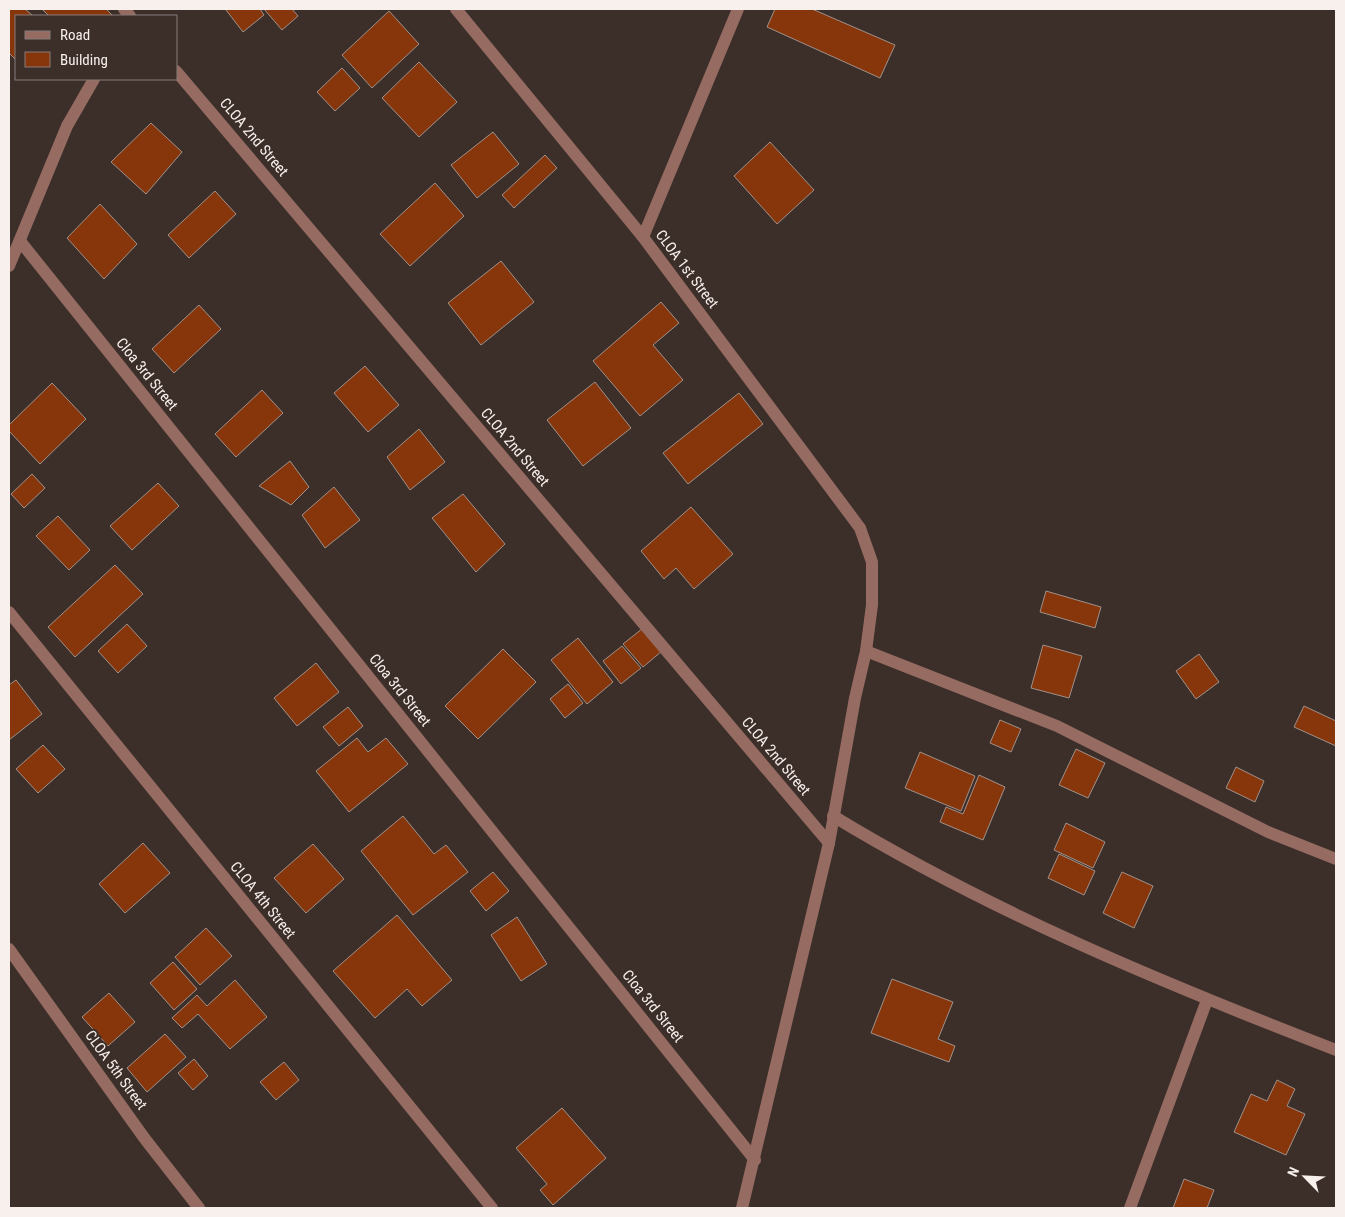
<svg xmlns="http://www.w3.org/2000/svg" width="1345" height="1217" viewBox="0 0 1345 1217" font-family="'Roboto Condensed',sans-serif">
  <rect width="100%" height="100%" fill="#3c2f2a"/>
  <g fill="#87360b" stroke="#a0918a">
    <polygon points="9,9 25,9 33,16 16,16 16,60 9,53"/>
    <polygon points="42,9 106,9 113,16 49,16"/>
    <polygon points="228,9 260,9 264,15 243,32 226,10"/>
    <polygon points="264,9 292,9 298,16 282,30"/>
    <polygon points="775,9 812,9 895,45 880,78 767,27"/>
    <polygon points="389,11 419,44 372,88 342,55"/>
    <polygon points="419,62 457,102 419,137 382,98"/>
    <polygon points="342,68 360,88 335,111 317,92"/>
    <polygon points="151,123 182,152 146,194 111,162"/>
    <polygon points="493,132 519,164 477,198 451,165"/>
    <polygon points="770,142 814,190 777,224 734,176"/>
    <polygon points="545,155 557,168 514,208 502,195"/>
    <polygon points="435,183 464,216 410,266 380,234"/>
    <polygon points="215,191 236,214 189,258 168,235"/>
    <polygon points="100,204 137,244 104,279 67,238"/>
    <polygon points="501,261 534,302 481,345 448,303"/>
    <polygon points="661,302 679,323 653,345 683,380 640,416 593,361"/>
    <polygon points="199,305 221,329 174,373 152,349"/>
    <polygon points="365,366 399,405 368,432 334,393"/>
    <polygon points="595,382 631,428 583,466 547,420"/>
    <polygon points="52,383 86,419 40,464 9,431 9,425"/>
    <polygon points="262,390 283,413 236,457 215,434"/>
    <polygon points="739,393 763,424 688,484 663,453"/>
    <polygon points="419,429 445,462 410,490 387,457"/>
    <polygon points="290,461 309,487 291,505 259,486"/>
    <polygon points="32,474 45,488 24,508 11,494"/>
    <polygon points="158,483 179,506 132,550 110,526"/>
    <polygon points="334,487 360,520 325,548 302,515"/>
    <polygon points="463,494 505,544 476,572 432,518"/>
    <polygon points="691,507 733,554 694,589 676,568 664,579 641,551"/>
    <polygon points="58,516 90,550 69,570 36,536"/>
    <polygon points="115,565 143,594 75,657 48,627"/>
    <polygon points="1046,591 1101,607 1095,628 1040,612"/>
    <polygon points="127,624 147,646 118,673 98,651"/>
    <polygon points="643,628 662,651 643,667 623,644"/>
    <polygon points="578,638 613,682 587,704 551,660"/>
    <polygon points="1043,645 1082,656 1069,698 1031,688"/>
    <polygon points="622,646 641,668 621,684 603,661"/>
    <polygon points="503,649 536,682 478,739 445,706"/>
    <polygon points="1199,654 1219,682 1196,699 1176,671"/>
    <polygon points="316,663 339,692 297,726 274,698"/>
    <polygon points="16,680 42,714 9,740 9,685"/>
    <polygon points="568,684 583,703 565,718 550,699"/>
    <polygon points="1304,706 1336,721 1336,746 1294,727"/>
    <polygon points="348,707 363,726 339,746 323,727"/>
    <polygon points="1000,720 1021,729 1011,752 990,743"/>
    <polygon points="357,738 368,752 386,738 408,764 349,812 316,771"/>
    <polygon points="43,745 65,769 38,793 16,769"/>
    <polygon points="1076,749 1105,763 1088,798 1059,785"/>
    <polygon points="920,752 975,776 961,811 905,788"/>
    <polygon points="1236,767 1264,781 1255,802 1226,788"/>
    <polygon points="979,775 1005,787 983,840 940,822 946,807 963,814"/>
    <polygon points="403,816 434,854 446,845 468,872 413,915 361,851"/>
    <polygon points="1066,823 1105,842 1093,868 1054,850"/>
    <polygon points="143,843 170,873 125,913 99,884"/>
    <polygon points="313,844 344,879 306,913 274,878"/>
    <polygon points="1059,854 1095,871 1084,895 1048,878"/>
    <polygon points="493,872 509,891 486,911 470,891"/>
    <polygon points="1122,872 1153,886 1134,928 1103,913"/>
    <polygon points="397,915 452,980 422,1006 407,989 375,1018 333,971"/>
    <polygon points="517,917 547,964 521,981 491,935"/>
    <polygon points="206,928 232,956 200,985 175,957"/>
    <polygon points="173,962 197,989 174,1010 150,983"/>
    <polygon points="892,979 953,1002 938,1039 955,1046 949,1062 871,1033"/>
    <polygon points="235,980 267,1017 230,1049 198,1014 182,1028 172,1018 197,995 207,1006"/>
    <polygon points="109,993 135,1022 108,1046 82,1017"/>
    <polygon points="165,1034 186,1057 147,1092 127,1068"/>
    <polygon points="194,1059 208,1076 193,1090 178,1073"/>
    <polygon points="284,1062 299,1080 276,1100 260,1082"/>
    <polygon points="1277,1080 1295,1089 1287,1106 1305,1114 1286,1155 1234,1132 1251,1094 1267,1101"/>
    <polygon points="562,1108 606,1158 553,1205 540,1190 547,1184 516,1148"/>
    <polygon points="1184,1179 1214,1190 1207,1208 1173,1208"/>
  </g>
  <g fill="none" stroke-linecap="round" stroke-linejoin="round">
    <g stroke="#956b62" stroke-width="12">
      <polyline points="124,9 130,16"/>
      <polyline points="456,9 643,237 860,528 872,562 872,605 866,651 855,698 829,843 742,1208"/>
      <polyline points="176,71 829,843"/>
      <polyline points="643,237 738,9"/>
      <polyline points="20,241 755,1160"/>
      <polyline points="9,266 67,126 94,79"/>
      <polyline points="9,612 492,1208"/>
      <polyline points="866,651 1057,726 1268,832 1336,859"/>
      <path d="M833,816C991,912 1163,983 1336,1050"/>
      <polyline points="9,949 145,1139 199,1208"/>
      <polyline points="1130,1208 1207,1000"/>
    </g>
  </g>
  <g text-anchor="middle" stroke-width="4" stroke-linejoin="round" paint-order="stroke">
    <g font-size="15" fill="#f8f0ec" stroke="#3c2f2a">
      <text transform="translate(254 137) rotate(50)" y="5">CLOA 2nd Street</text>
      <text transform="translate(687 269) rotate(53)" y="5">CLOA 1st Street</text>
      <text transform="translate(147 374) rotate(51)" y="5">Cloa 3rd Street</text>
      <text transform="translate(515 447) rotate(50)" y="5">CLOA 2nd Street</text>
      <text transform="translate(400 690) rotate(51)" y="5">Cloa 3rd Street</text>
      <text transform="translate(776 756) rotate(50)" y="5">CLOA 2nd Street</text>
      <text transform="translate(263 900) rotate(51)" y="5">CLOA 4th Street</text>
      <text transform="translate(653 1006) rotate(51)" y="5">Cloa 3rd Street</text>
      <text transform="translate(116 1070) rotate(54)" y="5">CLOA 5th Street</text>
    </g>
  </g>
  <rect width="1345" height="1217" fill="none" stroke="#f8f0ec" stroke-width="20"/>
  <rect x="15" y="15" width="162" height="65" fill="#3c2f2a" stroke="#877c78"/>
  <rect x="25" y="31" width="25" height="8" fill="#956b62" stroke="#877c78"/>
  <text x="60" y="40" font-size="15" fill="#f8f0ec">Road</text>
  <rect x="25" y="52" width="25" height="15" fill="#87360b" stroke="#877c78"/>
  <text x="60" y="65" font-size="15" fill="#f8f0ec">Building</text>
  <g transform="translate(1305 1177) rotate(294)" stroke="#3c2f2a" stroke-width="4" paint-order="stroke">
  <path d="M0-4L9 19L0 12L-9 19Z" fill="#f8f0ec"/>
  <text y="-8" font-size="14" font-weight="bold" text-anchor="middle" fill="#f8f0ec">N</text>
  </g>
</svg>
